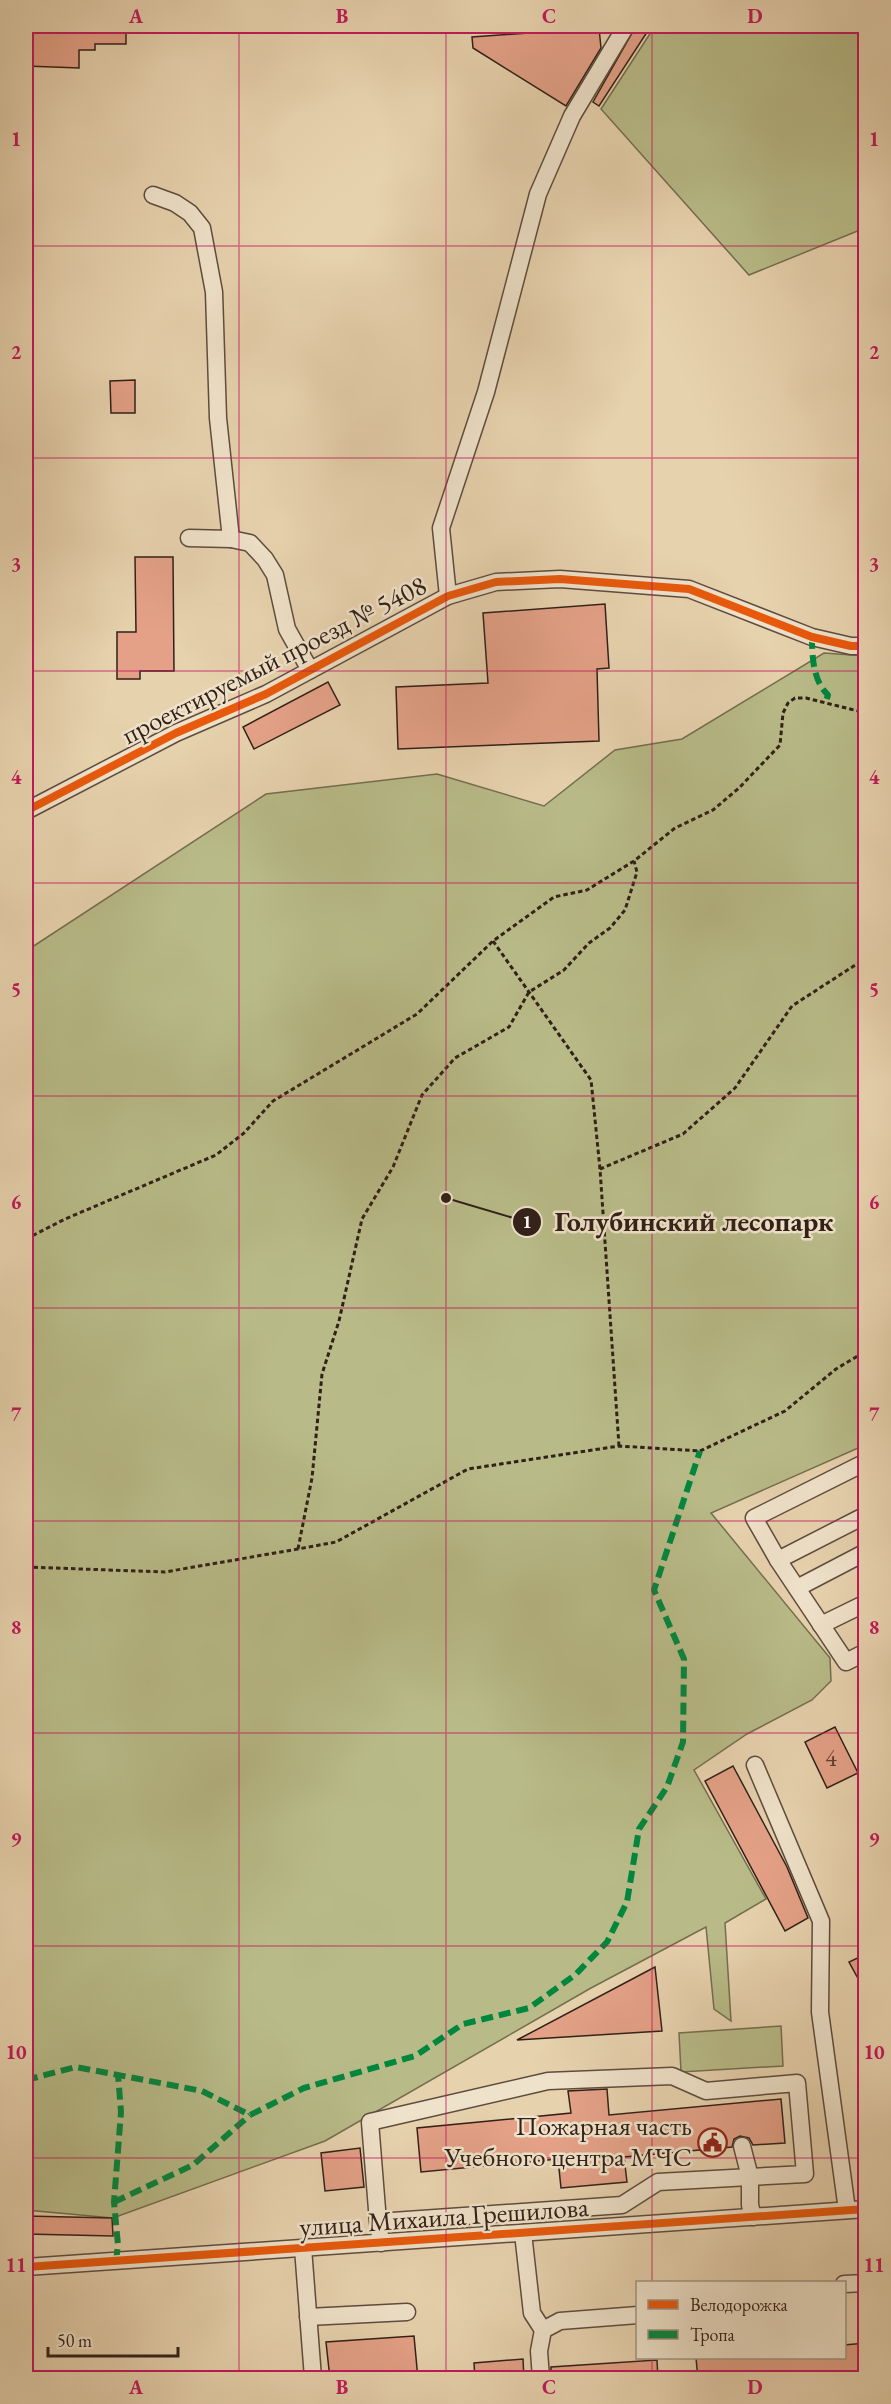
<svg xmlns="http://www.w3.org/2000/svg" width="891" height="2404" viewBox="0 0 891 2404" font-family="'EB Garamond',serif">
  <rect width="100%" height="100%" fill="#e7d2ae"/>
  <filter id="stains"><feTurbulence type="fractalNoise" baseFrequency=".00333" numOctaves="4"/><feColorMatrix values="0 0 0 0 .2 0 0 0 0 .09 0 0 0 0 .02 0 0 0 .5 -.17"/></filter>
  <radialGradient id="worn" r=".72"><stop offset=".6" stop-color="#630" stop-opacity="0"/><stop offset="1" stop-color="#630" stop-opacity=".3"/></radialGradient>
  <g fill="#b8bb88" stroke="#746e50" stroke-width="1.5">
    <polygon points="655,26 865,26 865,228 749,275 601,109"/>
    <polygon points="824,653 865,656 865,1445 711,1513 830,1658 831,1681 812,1700 747,1734 694,1770 766,1899 725,1923 731,2021 714,2009 706,1927 591,1988 325,2141 113,2218 26,2210 26,951 266,794 437,774 544,806 615,750 682,739"/>
    <polygon points="781,2026 783,2066 681,2072 679,2033"/>
  </g>
  <g fill="#e4a187" stroke="#312018" stroke-width="1.5">
    <polygon points="26,26 126,26 126,44 95,44 95,50 79,50 79,68 26,66"/>
    <polygon points="636,26 651,26 599,106 593,102"/>
    <polygon points="599,28 601,48 566,106 473,48 472,37"/>
    <polygon points="135,380 135,413 111,413 110,381"/>
    <polygon points="135,557 173,557 174,671 140,671 140,679 117,679 117,632 136,632"/>
    <polygon points="605,604 609,668 597,669 599,741 398,749 396,687 488,683 483,613"/>
    <polygon points="328,682 340,705 254,749 243,727"/>
    <polygon points="835,1727 858,1773 827,1788 805,1742"/>
    <polygon points="733,1766 787,1867 808,1918 785,1931 705,1781"/>
    <polygon points="866,1954 866,1993 849,1962"/>
    <polygon points="655,1967 662,2031 517,2040"/>
    <polygon points="607,2089 609,2115 781,2099 785,2143 753,2145 749,2138 740,2136 734,2139 732,2147 624,2157 627,2182 561,2188 558,2159 421,2172 417,2128 571,2113 568,2091"/>
    <polygon points="360,2148 364,2187 325,2191 321,2153"/>
    <polygon points="26,2216 112,2218 113,2236 26,2234"/>
    <polygon points="414,2336 418,2379 330,2379 326,2342"/>
    <polygon points="866,2343 866,2379 698,2379 696,2358 844,2358 844,2345"/>
    <polygon points="523,2359 524,2379 475,2379 474,2363"/>
    <polygon points="657,2360 658,2379 551,2379 551,2367"/>
  </g>
  <g fill="none" stroke-linecap="round" stroke-linejoin="round">
    <defs>
      <g id="minor">
        <polyline points="153,195 175,203 190,213 202,228 214,292 218,418 231,539"/>
        <polyline points="189,538 231,539 250,543 265,559 275,575 287,629 310,670"/>
        <polyline points="448,596 441,528 486,392 538,194 572,116 626,26"/>
        <polyline points="26,811 176,733 266,694 448,596 496,582 560,579 689,589 812,637 851,646 866,646"/>
        <polyline points="866,1462 754,1518 778,1560 846,1662 866,1652"/>
        <polyline points="778,1560 866,1515"/>
        <polyline points="797,1588 866,1552"/>
        <polyline points="821,1625 866,1603"/>
        <polyline points="755,1765 821,1921 820,2012 847,2210"/>
        <polyline points="742,2146 750,2177 750,2205 753,2217"/>
        <polyline points="378,2222 622,2205 658,2182 805,2174 797,2083 706,2091 672,2076 548,2081 370,2122 378,2222 381,2243"/>
        <polyline points="523,2233 532,2313 543,2330"/>
        <polyline points="303,2248 313,2378"/>
        <polyline points="26,2267 866,2209"/>
        <polyline points="844,2284 866,2283"/>
        <polyline points="308,2317 407,2312"/>
        <polyline points="541,2378 539,2351 543,2330 560,2321 638,2315"/>
      </g>
    </defs>
    <use href="#minor" stroke="#5e4c3e" stroke-width="19"/>
    <g stroke="#312018" stroke-width="3" stroke-dasharray="4.5 3" stroke-linecap="butt">
      <polyline points="493,941 591,1080 600,1169"/>
      <polyline points="26,1239 65,1219 216,1155 244,1133 273,1101 417,1014 493,941 554,897 587,890 634,861 675,828 713,810 739,788 780,745 783,713 788,703 795,698 806,698 866,713"/>
      <polyline points="619,1446 600,1169 683,1134 735,1088 792,1006 866,958"/>
      <polyline points="298,1549 312,1478 322,1374 339,1321 362,1219 393,1167 422,1095 455,1058 509,1027 529,992 564,970 589,943 610,928 625,910 637,872 634,861"/>
      <polyline points="26,1567 165,1572 298,1549 336,1542 468,1469 619,1446 700,1451 785,1411 836,1369 866,1351"/>
    </g>
    <use href="#minor" stroke="#efe2ca" stroke-width="16"/>
    <g stroke="#00873e" stroke-width="6" stroke-dasharray="12 6" stroke-linecap="butt">
      <path d="M812,637C812,656 813,681 828,695L825,704"/>
      <polyline points="26,2080 76,2067 202,2091 250,2115 304,2088 415,2056 463,2024 529,2008 575,1975 607,1942 627,1902 639,1829 667,1787 683,1742 684,1659 654,1590 700,1451"/>
      <polyline points="114,2202 193,2165 250,2115"/>
      <polyline points="116,2261 118,2245 114,2202 121,2112 118,2074"/>
    </g>
    <defs>
      <g id="cycleway">
        <polyline points="26,811 176,733 266,694 448,596 496,582 560,579 689,589 812,637 851,646 866,646"/>
        <polyline points="26,2267 866,2209"/>
      </g>
    </defs>
    <use href="#cycleway" stroke="#efe2ca" stroke-width="11"/>
    <use href="#cycleway" stroke="#e8590c" stroke-width="8"/>
  </g>
  <path fill="none" stroke="#c2185b" stroke-width="1.5" stroke-opacity="0.55" d="M239,26V2378M446,26V2378M652,26V2282M26,246H866M26,458H866M26,671H866M26,883H866M26,1096H866M26,1308H866M26,1521H866M26,1733H866M26,1946H866M26,2158H866M652,2358V2378"/>
  <defs>
    <symbol id="civic-ring" viewBox="-11 -11 22 22"><circle r="9.5" fill="#efe2ca" stroke="#8f2418" stroke-width="1.5"/><path d="M-.6-6.5H3V-4.5H.6V-3L4-1V1h2V6H-6V1h2V-1L-.6-3ZM-1.2 2.5V6h2.4V2.5Z" fill="#8f2418"/></symbol>
  </defs>
  <g fill-rule="evenodd">
    <use href="#civic-ring" x="696" y="2126" width="33" height="33"/>
  </g>
  <g text-anchor="middle" stroke-width="5" stroke-linejoin="round" paint-order="stroke">
    <g font-size="24" fill="#5e4034">
      <text x="831" y="1766">4</text>
    </g>
    <g font-size="27" fill="#312018" stroke="#efe2ca">
      <text transform="translate(274 660) rotate(-27)" y="9">проектируемый проезд № 5408</text>
      <text transform="translate(444 2217) rotate(-4)" y="9">улица Михаила Грешилова</text>
    </g>
    <g font-size="27" fill="#312018" stroke="#efe2ca" text-anchor="end">
      <text x="692" y="2135">Пожарная часть<tspan x="692" dy="31">Учебного центра МЧС</tspan></text>
    </g>
  </g>
  <path fill="none" stroke="#312018" stroke-width="2" d="M446 1198L527 1222"/>
  <g fill="#312018" stroke="#efe2ca" stroke-width="2">
    <circle cx="446" cy="1198" r="6"/>
    <circle cx="527" cy="1222" r="15"/>
  </g>
  <g font-size="18" text-anchor="middle" font-weight="bold" fill="#fff">
    <text x="527" y="1228">1</text>
  </g>
  <g font-size="28" text-anchor="middle" font-weight="bold" fill="#312018" stroke="#efe2ca" stroke-width="5" stroke-linejoin="round" paint-order="stroke">
    <text x="694" y="1231">Голубинский лесопарк</text>
  </g>
  <rect width="891" height="2404" fill="none" stroke="#e7d2ae" stroke-width="66"/>
  <rect x="636" y="2281" width="210" height="78" fill="#efe2ca" stroke="#a39483" stroke-width="1.5"/>
  <rect x="648" y="2300" width="30" height="9" fill="#e8590c" stroke="#a39483" stroke-width="1.5"/>
  <text x="690" y="2311" font-size="18" fill="#312018">Велодорожка</text>
  <rect x="648" y="2330" width="30" height="9" fill="#00873e" stroke="#a39483" stroke-width="1.5"/>
  <text x="690" y="2341" font-size="18" fill="#312018">Тропа</text>
  <path d="M48 2347v9h130v-9" fill="none" stroke="#312018" stroke-width="3"/>
  <text x="57" y="2347" font-size="18" fill="#312018" stroke="#efe2ca" stroke-width="4.5" paint-order="stroke">50 m</text>
  <rect x="33" y="33" width="825" height="2338" fill="none" stroke="#c2185b" stroke-width="2"/>
  <g font-size="20" text-anchor="middle" font-weight="bold" fill="#c2185b">
    <text x="136" y="23">A</text>
    <text x="342" y="23">B</text>
    <text x="549" y="23">C</text>
    <text x="755" y="23">D</text>
    <text x="16" y="146">1</text>
    <text x="874" y="146">1</text>
    <text x="16" y="359">2</text>
    <text x="874" y="359">2</text>
    <text x="16" y="571">3</text>
    <text x="874" y="571">3</text>
    <text x="16" y="784">4</text>
    <text x="874" y="784">4</text>
    <text x="16" y="996">5</text>
    <text x="874" y="996">5</text>
    <text x="16" y="1209">6</text>
    <text x="874" y="1209">6</text>
    <text x="16" y="1421">7</text>
    <text x="874" y="1421">7</text>
    <text x="16" y="1634">8</text>
    <text x="874" y="1634">8</text>
    <text x="16" y="1846">9</text>
    <text x="874" y="1846">9</text>
    <text x="16" y="2059">10</text>
    <text x="874" y="2059">10</text>
    <text x="16" y="2272">11</text>
    <text x="874" y="2272">11</text>
    <text x="136" y="2394">A</text>
    <text x="342" y="2394">B</text>
    <text x="549" y="2394">C</text>
    <text x="755" y="2394">D</text>
  </g>
  <rect width="100%" height="100%" filter="url(#stains)"/>
  <rect width="100%" height="100%" fill="url(#worn)"/>
</svg>
